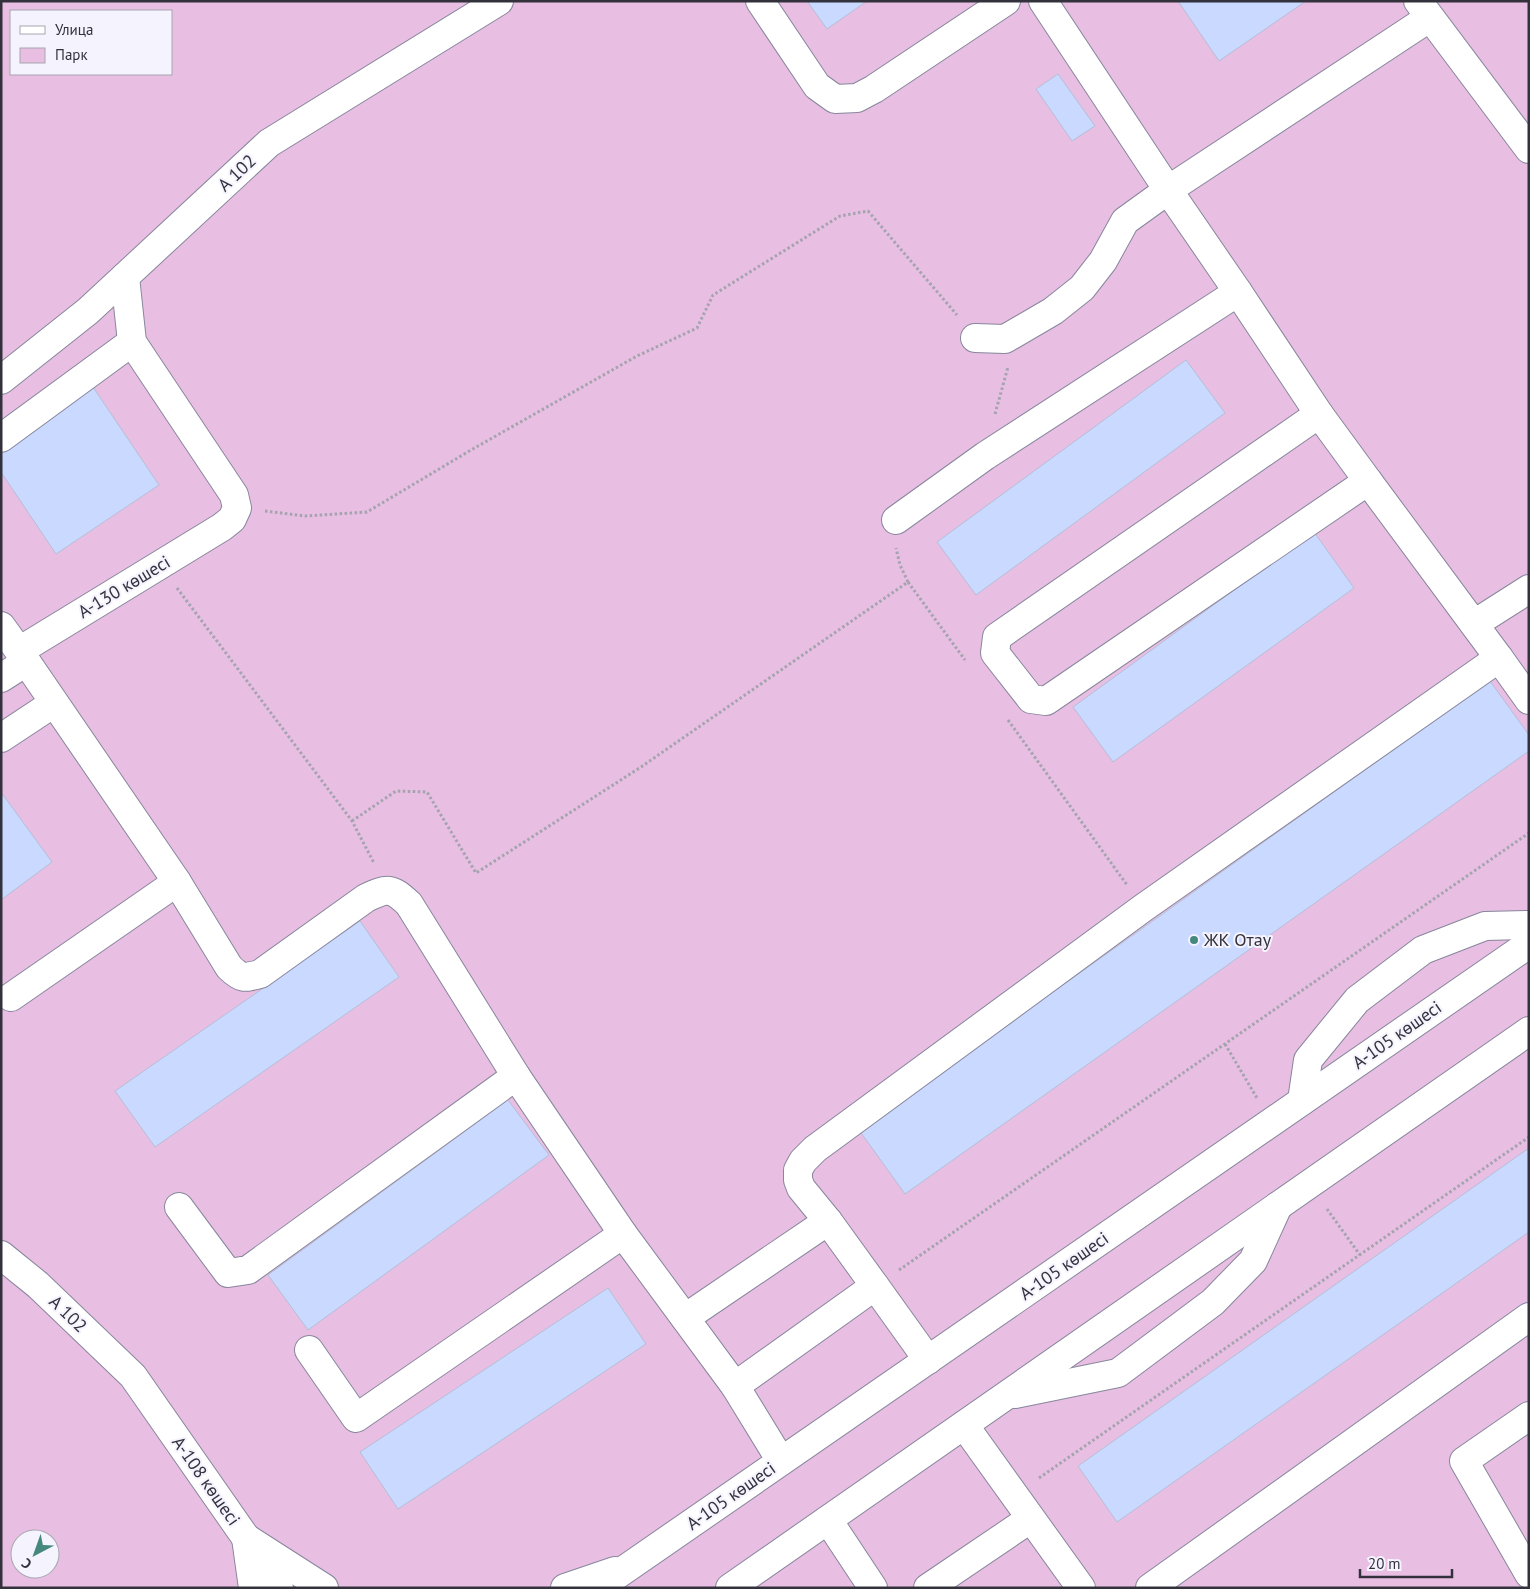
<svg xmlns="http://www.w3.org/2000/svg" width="1530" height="1589" viewBox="0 0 1530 1589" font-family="'PT Sans',sans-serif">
  <rect width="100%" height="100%" fill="#f4f3fe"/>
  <path fill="#e8bfe3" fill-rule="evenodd" d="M1,1H1529V1588H1ZM11,11H171V74H11ZM20,1539H50V1569H20Z"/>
  <g fill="#c9d9ff" stroke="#b5bed5">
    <polygon points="807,1 867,1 827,29"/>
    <polygon points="1178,1 1306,1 1219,61"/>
    <polygon points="1058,74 1095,126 1072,141 1036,89"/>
    <polygon points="1186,360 1225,413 976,595 937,542"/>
    <polygon points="93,387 159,485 56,554 1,472 1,449"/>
    <polygon points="1314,532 1354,588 1113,762 1073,707"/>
    <polygon points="1490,681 1529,735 1529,751 905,1194 859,1130"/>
    <polygon points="1,792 52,862 1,900"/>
    <polygon points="360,921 399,977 155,1147 115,1091"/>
    <polygon points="508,1100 549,1155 308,1330 268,1275"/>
    <polygon points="1529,1148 1529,1232 1117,1522 1078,1466"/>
    <polygon points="608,1288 646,1344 398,1509 360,1452"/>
  </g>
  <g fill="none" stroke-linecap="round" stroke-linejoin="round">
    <defs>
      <g id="minor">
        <polyline points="760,1 817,86 835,99 857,98 874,89 1006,1"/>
        <polyline points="1043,1 1168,190 1429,18"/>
        <polyline points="1418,1 1529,149"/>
        <path d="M125,277L132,342L234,495L237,508L232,519L222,527L19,651L177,882L229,967C241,979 244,978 260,974L366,898C388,888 391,887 409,904L516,1076"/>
        <polyline points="1238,292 1319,414 1368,481"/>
        <polyline points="1,380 88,311 269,143 499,1"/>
        <polyline points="1,438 132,342"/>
        <polyline points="896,520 985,456 1238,292 1168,190 1125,221 1103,261 1082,288 1053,311 1005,339 975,338"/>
        <polyline points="1474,624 1529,589"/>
        <polyline points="1,626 19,651"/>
        <polyline points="1499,658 1529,700"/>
        <polyline points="1,678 26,662"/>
        <polyline points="1,738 54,703"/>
        <polyline points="11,997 177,882"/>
        <polyline points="1302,1101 1308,1060 1357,1000 1423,950 1485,926 1529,925"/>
        <polyline points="179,1207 228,1273 248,1270 516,1076 623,1234"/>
        <polyline points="1,1255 38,1285 133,1376 246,1538 279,1588"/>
        <polyline points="875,1286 928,1360"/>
        <polyline points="685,1318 828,1221"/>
        <polyline points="309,1350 356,1418 623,1234 735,1386 875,1286 828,1221 801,1188 798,1180 798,1170 803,1161 815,1149 1143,908 1499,658 1368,481 1046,701 1031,699 995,653 997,637 1319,414"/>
        <polyline points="735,1386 781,1461"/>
        <polyline points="1015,1394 1118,1373 1213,1302 1253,1261 1278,1206"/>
        <polyline points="1529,1416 1464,1461 1529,1574"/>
        <polyline points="964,1425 1081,1588"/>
        <polyline points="828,1520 873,1588"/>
        <polyline points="253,1588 246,1538 324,1588"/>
        <polyline points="565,1588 615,1571"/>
        <polyline points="598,1588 1529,944"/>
        <polyline points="730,1588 1529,1031"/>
        <polyline points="928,1588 1030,1519"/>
        <polyline points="1150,1588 1529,1317"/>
      </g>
    </defs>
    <use href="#minor" stroke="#87869c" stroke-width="30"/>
    <g stroke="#a4a3ae" stroke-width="3" stroke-dasharray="2.5 2.5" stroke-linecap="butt">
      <polyline points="995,414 1008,367"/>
      <polyline points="265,511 305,516 367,512 471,450 637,356 697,328 713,295 840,216 868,211 957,315"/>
      <polyline points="908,582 965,660"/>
      <polyline points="177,588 352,821 374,863"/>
      <polyline points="1008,720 1127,885"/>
      <polyline points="352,821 396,791 427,792 476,873 641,767 908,582 900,565 896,548"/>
      <polyline points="1225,1044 1257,1098"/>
      <polyline points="1327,1209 1360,1255"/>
      <polyline points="899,1270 1529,833"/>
      <polyline points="1039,1478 1529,1137"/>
    </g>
    <use href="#minor" stroke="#fff" stroke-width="28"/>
  </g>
  <circle fill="#44887e" stroke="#f4f3fe" stroke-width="2" cx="1194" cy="940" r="5"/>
  <g text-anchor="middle" stroke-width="4" stroke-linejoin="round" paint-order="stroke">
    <g font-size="18" fill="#33323c" stroke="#f4f3fe">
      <text transform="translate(237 173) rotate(-43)" y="6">А 102</text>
      <text transform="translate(124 587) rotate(-31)" y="6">А-130 көшесі</text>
      <text transform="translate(1397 1035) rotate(-35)" y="6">А-105 көшесі</text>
      <text transform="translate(1064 1266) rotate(-35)" y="6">А-105 көшесі</text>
      <text transform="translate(68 1314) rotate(44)" y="6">А 102</text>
      <text transform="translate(206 1481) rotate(55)" y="6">А-108 көшесі</text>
      <text transform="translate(731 1496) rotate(-35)" y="6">А-105 көшесі</text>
    </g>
    <g font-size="18" fill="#33323c" stroke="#f4f3fe" text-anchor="start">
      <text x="1204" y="946">ЖК Отау</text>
    </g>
  </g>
  <rect width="1530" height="1589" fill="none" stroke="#33323c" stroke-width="5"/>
  <rect x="10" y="10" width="162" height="65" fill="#f4f3fe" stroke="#a7a6b0"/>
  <rect x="20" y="26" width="25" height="8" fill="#ffffff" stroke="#a7a6b0"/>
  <text x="55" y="35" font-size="15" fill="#33323c">Улица</text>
  <rect x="20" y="48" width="25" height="15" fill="#e8bfe3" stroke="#a7a6b0"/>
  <text x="55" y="60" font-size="15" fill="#33323c">Парк</text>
  <g transform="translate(35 1554) rotate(221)"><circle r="24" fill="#f4f3fe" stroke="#a7a6b0"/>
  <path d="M0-4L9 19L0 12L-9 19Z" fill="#44887e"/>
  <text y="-8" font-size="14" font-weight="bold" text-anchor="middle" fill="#33323c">С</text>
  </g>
  <path d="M1360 1569v8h92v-8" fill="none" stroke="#33323c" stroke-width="2.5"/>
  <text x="1368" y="1569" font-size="15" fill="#33323c" stroke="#f4f3fe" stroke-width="4" paint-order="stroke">20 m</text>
</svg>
